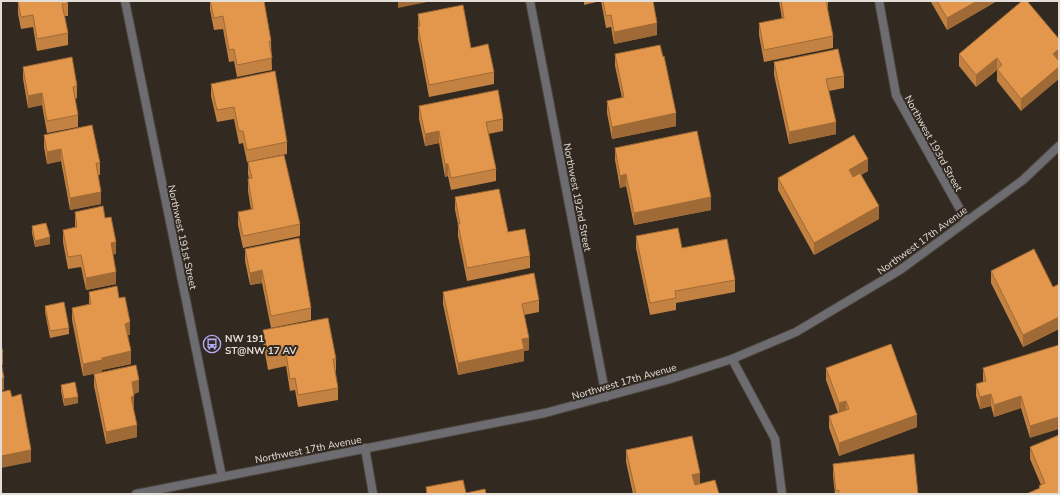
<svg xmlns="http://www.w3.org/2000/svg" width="1060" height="495" viewBox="0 0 1060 495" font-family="'Nunito Sans',sans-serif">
  <rect width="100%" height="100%" fill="#322921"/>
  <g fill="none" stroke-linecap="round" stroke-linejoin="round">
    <defs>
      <g id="minor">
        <polyline points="530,1 606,397"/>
        <polyline points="879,1 896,95 966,220"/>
        <polyline points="732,359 775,439 782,494"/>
        <polyline points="365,448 373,494"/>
        <polyline points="222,477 545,413 667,380 732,359 796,332 900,270 1023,180 1059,146"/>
      </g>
      <polyline id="tertiary" points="125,1 222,477 136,494"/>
    </defs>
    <use href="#minor" stroke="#4e463e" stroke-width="10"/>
    <use href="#tertiary" stroke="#4e463e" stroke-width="10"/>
    <use href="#minor" stroke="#6c6c71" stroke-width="8"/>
    <use href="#tertiary" stroke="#6c6c71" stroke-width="8"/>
  </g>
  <g fill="#c38241">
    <polygon points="210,1 264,1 271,41 272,70 237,77 234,61 229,62 223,29 214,30 210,10"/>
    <polygon points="584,1 653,1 657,35 614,44 611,27 606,28 601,1 584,5"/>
    <polygon points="779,1 828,1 828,9 827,9 833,36 833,48 764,62 759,35 759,23 782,19"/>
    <polygon points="931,1 997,1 947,30 931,2"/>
    <polygon points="18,2 68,4 68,16 65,16 68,33 68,45 37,51 33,27 21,29 18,14"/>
    <polygon points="418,14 471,48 494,72 494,84 429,97 418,39"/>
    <polygon points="615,54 676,126 612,139 607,113 607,101 622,98 615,66"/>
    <polygon points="959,54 1059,61 1021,111 997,81 997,70 976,87 959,66"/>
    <polygon points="774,62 844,76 844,88 829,91 836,134 789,144 774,75"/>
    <polygon points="23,67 77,86 77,98 75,99 78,115 78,127 47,133 42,105 28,108 23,79"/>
    <polygon points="211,84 287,142 287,154 247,162 243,143 239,144 234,119 217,122 211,96"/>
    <polygon points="419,106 503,119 503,131 488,134 496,169 496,181 451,190 448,176 445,177 439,143 425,146 419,119"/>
    <polygon points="44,135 100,163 100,175 98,175 101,204 70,210 61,161 47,164 44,147"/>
    <polygon points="615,148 711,210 634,225 626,186 620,188 615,160"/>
    <polygon points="248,162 300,224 300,236 243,248 238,225 238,212 251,210 248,191 248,179 249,179 248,174"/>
    <polygon points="868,171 861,175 879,219 814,255 778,190 778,178"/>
    <polygon points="455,197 508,232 530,256 530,268 467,281 458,236 458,224 455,210"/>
    <polygon points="75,212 105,218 116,254 113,254 116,284 86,290 81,267 68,269 63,242 63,230 75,227"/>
    <polygon points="32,226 50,244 35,247 32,233"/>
    <polygon points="636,236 682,248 735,280 735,292 676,303 676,310 650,315 636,248"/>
    <polygon points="245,249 311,308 311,320 271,328 262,283 250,285 245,261"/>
    <polygon points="991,271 1053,287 1059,284 1059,329 1023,347 991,283"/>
    <polygon points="89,292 119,298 130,335 128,335 131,364 102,370 102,372 83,376 72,320 72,308 89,304"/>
    <polygon points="443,292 539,300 539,312 524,315 529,350 524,351 524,361 458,375 443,304"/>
    <polygon points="45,306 69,328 69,334 50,338 45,312"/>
    <polygon points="263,330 336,359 336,371 335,371 338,388 338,400 298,407 295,390 290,391 286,366 268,370 263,342"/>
    <polygon points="1059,345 1030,438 1021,408 994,417 991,406 980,409 976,396 976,384 983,382 983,368"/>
    <polygon points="826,368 917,427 839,456 829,428 829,416 838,413 826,380"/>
    <polygon points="94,374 139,392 134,394 134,408 133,409 137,437 106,444 94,386"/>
    <polygon points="61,385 78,403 64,406 61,391"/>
    <polygon points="1030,447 1059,494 1039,489 1039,486 1041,485 1030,459"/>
    <polygon points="626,450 700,484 719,494 633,494 626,462"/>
    <polygon points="833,464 918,494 835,494 833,476"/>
  </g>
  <g fill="#9f6a35">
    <polygon points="398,1 432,1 398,8"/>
    <polygon points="977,1 997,1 947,30 947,18"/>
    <polygon points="657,23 657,35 614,44 614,32"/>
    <polygon points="1059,49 1059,61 1053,66 1053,54"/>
    <polygon points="997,58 997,70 976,87 976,75"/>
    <polygon points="1059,67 1059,79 1021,111 1021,99"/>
    <polygon points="42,93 42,105 28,108 28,96"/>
    <polygon points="676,113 676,126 612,139 612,127"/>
    <polygon points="836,122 836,134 789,144 789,132"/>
    <polygon points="439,131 439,143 425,146 425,134"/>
    <polygon points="61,149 61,161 47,164 47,152"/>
    <polygon points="868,159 868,171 849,182 849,170"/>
    <polygon points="445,164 448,164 448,176 445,177"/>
    <polygon points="626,174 626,186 620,188 620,176"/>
    <polygon points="101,192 101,204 70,210 70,198"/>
    <polygon points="711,197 711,210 634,225 634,213"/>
    <polygon points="879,206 879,219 814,255 814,243"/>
    <polygon points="50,237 50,244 35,247 35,241"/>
    <polygon points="116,242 116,254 111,255 111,243"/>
    <polygon points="262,270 262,283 250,285 250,273"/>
    <polygon points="116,272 116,284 86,290 86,278"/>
    <polygon points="1059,317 1059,329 1023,347 1023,335"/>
    <polygon points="130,322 130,335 125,336 125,324"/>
    <polygon points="529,338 529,350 524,351 524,361 458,375 458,363 522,339"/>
    <polygon points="131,351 131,364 102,370 102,372 83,376 83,364 102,358"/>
    <polygon points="3,352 3,365 1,365 1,353"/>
    <polygon points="4,378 4,390 1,391 1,379"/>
    <polygon points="139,380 139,392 132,394 132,382"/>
    <polygon points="991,394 991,406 980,409 980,397"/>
    <polygon points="134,396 134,408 131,409 131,397"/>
    <polygon points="1021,396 1021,408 994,417 994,405"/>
    <polygon points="78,397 78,403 64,406 64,399"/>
    <polygon points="846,401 846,413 839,415 839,403"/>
    <polygon points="917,415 917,427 839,456 839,443"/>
    <polygon points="1059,417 1059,429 1030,438 1030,426"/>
    <polygon points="137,425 137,437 106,444 106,432"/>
    <polygon points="31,450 31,462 1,468 1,456"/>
    <polygon points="700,473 700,485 692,487 692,475"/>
  </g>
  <g fill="#e3974c" stroke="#9f6a35">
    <polygon points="22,1 67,1 68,4 62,4 68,33 37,39 33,15 21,17 18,2"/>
    <polygon points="210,1 264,1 271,41 269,41 272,58 237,65 234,49 229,50 223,16 214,18"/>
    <polygon points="603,1 653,1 657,23 614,32 611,15 606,16"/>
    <polygon points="781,1 826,1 833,36 764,50 759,23 784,18"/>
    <polygon points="937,1 977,1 947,18"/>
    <polygon points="1022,1 1027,1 1059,39 1059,49 1053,54 1059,61 1059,67 1021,99 997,69 1002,65 997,58 976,75 959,54"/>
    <polygon points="463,5 471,48 488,44 494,72 429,85 418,27 420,26 418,14"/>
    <polygon points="660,45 663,57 664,56 676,113 612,127 607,101 624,97 615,54"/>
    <polygon points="838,49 844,76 826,79 836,122 789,132 774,62"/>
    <polygon points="72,57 77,86 73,87 78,115 47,121 42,93 28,96 23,67"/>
    <polygon points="275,71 287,142 247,150 243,131 239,131 234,107 217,110 211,84"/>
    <polygon points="498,90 503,119 486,122 496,169 451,178 448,164 445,164 439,131 425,134 419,106"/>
    <polygon points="92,125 100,163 96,163 101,192 70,198 61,149 47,152 44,135"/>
    <polygon points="697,131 711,197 634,213 626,174 620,176 615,148"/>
    <polygon points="854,135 868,159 849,170 853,177 860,173 879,206 814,243 778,178"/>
    <polygon points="284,155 300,224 243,236 238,212 253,209 248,179 252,178 248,162"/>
    <polygon points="499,189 508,232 525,229 530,256 467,268 458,224 460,224 455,197"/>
    <polygon points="103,206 105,218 111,217 116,242 111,243 116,272 86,278 81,255 68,257 63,230 77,227 75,212"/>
    <polygon points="46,223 50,237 35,241 32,226"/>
    <polygon points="678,228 682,248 727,239 735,280 675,291 676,298 650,303 636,236"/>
    <polygon points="299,238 311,308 271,316 262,270 250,273 245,249"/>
    <polygon points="1034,249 1053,287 1059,284 1059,317 1023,335 991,271"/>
    <polygon points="534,273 539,300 522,304 529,338 522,339 524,349 458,363 443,292"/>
    <polygon points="117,286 119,298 125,297 130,322 125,324 131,351 102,358 102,360 83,364 72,308 91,304 89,292"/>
    <polygon points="64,302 69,328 50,331 45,306"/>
    <polygon points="328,318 336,359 333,359 338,388 298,395 295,378 290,379 286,354 268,357 263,330"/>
    <polygon points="891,344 917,415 839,443 829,416 849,409 846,401 839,403 826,368"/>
    <polygon points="1,345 3,352 1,353"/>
    <polygon points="1059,345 1059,417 1030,426 1021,396 994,405 991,394 980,397 976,384 986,381 983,368"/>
    <polygon points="1,362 4,378 1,379"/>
    <polygon points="136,365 139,380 132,382 134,396 131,397 137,425 106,432 94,374"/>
    <polygon points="75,382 78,397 64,399 61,385"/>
    <polygon points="10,390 12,397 21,394 31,450 1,456 1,392"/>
    <polygon points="1059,435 1059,494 1026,494 1040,488 1039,486 1045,483 1030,447"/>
    <polygon points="692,436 700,473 692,475 695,485 715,480 719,494 636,494 626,450"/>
    <polygon points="914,454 918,494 839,494 839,490 836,491 833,464"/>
    <polygon points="463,480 466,493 485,489 486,494 427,494 426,487"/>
  </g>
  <defs>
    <symbol id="bus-ring" viewBox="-11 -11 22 22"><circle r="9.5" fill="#322921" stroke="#b3adf9" stroke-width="1.5"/><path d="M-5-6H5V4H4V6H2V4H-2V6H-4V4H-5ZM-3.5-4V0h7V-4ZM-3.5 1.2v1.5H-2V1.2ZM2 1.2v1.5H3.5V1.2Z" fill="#b3adf9"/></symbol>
  </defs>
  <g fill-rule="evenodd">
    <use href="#bus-ring" x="202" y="334" width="20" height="20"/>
  </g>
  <g text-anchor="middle" stroke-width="4" stroke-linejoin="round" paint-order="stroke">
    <g font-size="10" fill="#e4ded9" stroke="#322921">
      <text transform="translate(934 143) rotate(61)" y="4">Northwest 193rd Street</text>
      <text transform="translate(578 197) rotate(79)" y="4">Northwest 192nd Street</text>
      <text transform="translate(183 237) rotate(78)" y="4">Northwest 191st Street</text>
      <text transform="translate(922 240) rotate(-36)" y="4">Northwest 17th Avenue</text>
      <text transform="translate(624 381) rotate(-16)" y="4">Northwest 17th Avenue</text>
      <text transform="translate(308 449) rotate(-11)" y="4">Northwest 17th Avenue</text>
    </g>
    <g font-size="10" font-weight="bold" fill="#e4ded9" stroke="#322921" text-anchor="start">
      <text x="225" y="342">NW 191<tspan x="225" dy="12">ST@NW 17 AV</tspan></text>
    </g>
  </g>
  <rect width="1060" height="495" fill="none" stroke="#e4ded9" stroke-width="4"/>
</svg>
